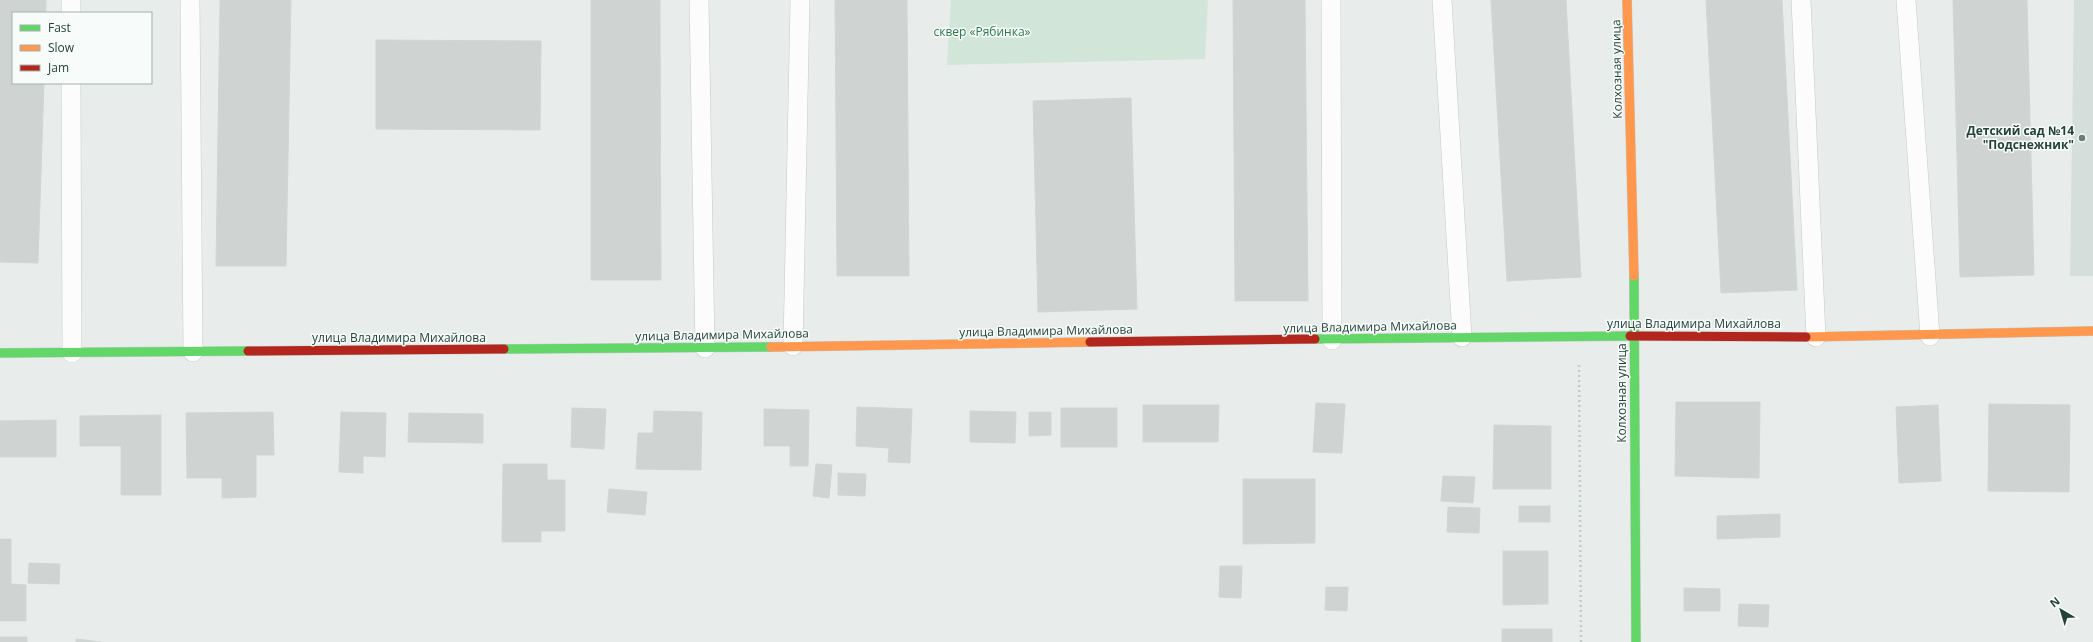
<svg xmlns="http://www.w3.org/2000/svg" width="2093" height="642" viewBox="0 0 2093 642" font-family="'Open Sans',sans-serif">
  <rect width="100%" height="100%" fill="#e8edeb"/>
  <polygon fill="#d6dedb" points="2074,0 2093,0 2093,276 2070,276"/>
  <polygon fill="#d1e6d8" points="951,0 1208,0 1205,59 947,65"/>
  <g fill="#cfd4d2" stroke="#d1d6d4">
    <polygon points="0,0 46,0 46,13 13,13 13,83 44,83 38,263 0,262"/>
    <polygon points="220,0 291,0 286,266 216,266"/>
    <polygon points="591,0 660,0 661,280 591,280"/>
    <polygon points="835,0 907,0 909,276 837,276"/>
    <polygon points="1233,0 1305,0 1308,301 1235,301"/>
    <polygon points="1491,0 1566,0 1581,277 1507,281"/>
    <polygon points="1706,0 1782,0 1797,290 1721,293"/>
    <polygon points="1953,0 2027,0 2034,275 1960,277"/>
    <polygon points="376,40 541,41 540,130 376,129"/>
    <polygon points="1131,98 1137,309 1038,312 1033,101"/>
    <polygon points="1676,402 1760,402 1759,478 1675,476"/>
    <polygon points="1316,403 1345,404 1342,453 1313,452"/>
    <polygon points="1989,404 2070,405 2069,492 1988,491"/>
    <polygon points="1143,405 1219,405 1218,442 1143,442"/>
    <polygon points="1938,405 1941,481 1899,483 1896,407"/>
    <polygon points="857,407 912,409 910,463 888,462 889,448 856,446"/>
    <polygon points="572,408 606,409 604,449 571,447"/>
    <rect x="1061" y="408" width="56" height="39"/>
    <polygon points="764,409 809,410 808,466 790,466 790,446 764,446"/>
    <polygon points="654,411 702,412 701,470 636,469 638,433 653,433"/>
    <polygon points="970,411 1016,412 1015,443 970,442"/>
    <polygon points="273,412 274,455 256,455 256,497 222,498 222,478 187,478 186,413"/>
    <polygon points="341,412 386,413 385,457 363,456 363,473 339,472"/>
    <polygon points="1029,412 1051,412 1051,435 1029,436"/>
    <polygon points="409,413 483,414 483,443 408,442"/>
    <polygon points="161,415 161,495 121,495 121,446 80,446 80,416"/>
    <polygon points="56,420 56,457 0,457 0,421"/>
    <polygon points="1494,425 1551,426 1551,489 1493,489"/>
    <polygon points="503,464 547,464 547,480 565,480 565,531 541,531 541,542 502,542"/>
    <polygon points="816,464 832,465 829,498 813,496"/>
    <polygon points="838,473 866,474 865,496 838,495"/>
    <polygon points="1443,476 1475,477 1473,503 1441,501"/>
    <polygon points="1243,479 1315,479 1315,543 1243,544"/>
    <polygon points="609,489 647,492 645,515 607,512"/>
    <rect x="1519" y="506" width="31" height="16"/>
    <polygon points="1448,507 1480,508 1479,533 1447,532"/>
    <polygon points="1780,514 1780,537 1717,539 1717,516"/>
    <polygon points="0,539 11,539 11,584 26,585 26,621 0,621"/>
    <polygon points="1503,551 1548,551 1548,604 1503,605"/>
    <polygon points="29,563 60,564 59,584 28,583"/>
    <polygon points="1220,566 1242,566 1241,598 1219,597"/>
    <polygon points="1326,587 1348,587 1347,611 1325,610"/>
    <polygon points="1684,588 1720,589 1720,611 1684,611"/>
    <polygon points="1739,604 1769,605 1768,627 1738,626"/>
    <rect x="1502" y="629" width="50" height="13"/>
    <rect x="0" y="637" width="27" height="5"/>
    <polygon points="76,639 101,642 76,642"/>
  </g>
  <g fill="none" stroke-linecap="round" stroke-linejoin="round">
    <defs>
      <g id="lane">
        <polyline points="71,0 71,13"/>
        <polyline points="190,0 193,352"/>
        <polyline points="699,0 705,348"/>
        <polyline points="1331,0 1332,340"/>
        <polyline points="1442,0 1462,337"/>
        <polyline points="1801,0 1816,337"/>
        <polyline points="1906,0 1930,336"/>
        <polyline points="71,83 72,353"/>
        <polyline points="793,346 800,0"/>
      </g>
      <g id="fast">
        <polyline points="1634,276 1636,642"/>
        <polyline points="1315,339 1630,336"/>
        <polyline points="504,349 771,347"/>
        <polyline points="0,353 248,351"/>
      </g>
      <g id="slow">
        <polyline points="1627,0 1634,276"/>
        <polyline points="1806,337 2093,331"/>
        <polyline points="771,347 1090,342"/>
      </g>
      <g id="jam">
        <polyline points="1630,336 1806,337"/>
        <polyline points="1090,342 1315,339"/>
        <polyline points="248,351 504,349"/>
      </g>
    </defs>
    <use href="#lane" stroke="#c5cac8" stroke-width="20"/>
    <use href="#fast" stroke="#c3cbc8" stroke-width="10"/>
    <use href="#slow" stroke="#c3cbc8" stroke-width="10"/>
    <use href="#jam" stroke="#c3cbc8" stroke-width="10"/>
    <polyline stroke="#c3ccca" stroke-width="2.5" stroke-dasharray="2 3" stroke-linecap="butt" points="1579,365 1581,642"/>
    <use href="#lane" stroke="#fcfcfc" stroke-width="19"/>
    <use href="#fast" stroke="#63d668" stroke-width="9"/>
    <use href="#slow" stroke="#ff974d" stroke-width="9"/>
    <use href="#jam" stroke="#b3261e" stroke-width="9"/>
  </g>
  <circle fill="#697e78" stroke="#f7fbf9" stroke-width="1.5" cx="2082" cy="138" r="4"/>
  <g text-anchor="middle" stroke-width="3" stroke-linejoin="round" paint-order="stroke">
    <g font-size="12" fill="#2d7a4b" stroke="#f7fbf9">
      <text x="982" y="36">сквер «Рябинка»</text>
    </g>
    <g font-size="12" fill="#24423a" stroke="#f7fbf9">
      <text transform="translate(1617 69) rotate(-91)" y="4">Колхозная улица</text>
      <text x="1694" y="328">улица Владимира Михайлова</text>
      <text transform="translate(1370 327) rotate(-1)" y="4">улица Владимира Михайлова</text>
      <text transform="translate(1046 331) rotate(-1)" y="4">улица Владимира Михайлова</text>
      <text transform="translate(722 335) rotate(-1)" y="4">улица Владимира Михайлова</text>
      <text x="399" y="342">улица Владимира Михайлова</text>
      <text transform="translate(1622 393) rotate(-90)" y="4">Колхозная улица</text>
    </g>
    <g font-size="12" font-weight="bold" fill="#24423a" stroke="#f7fbf9" text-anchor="end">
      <text x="2074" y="135">Детский сад №14<tspan x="2074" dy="14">"Подснежник"</tspan></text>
    </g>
  </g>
  <rect x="12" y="12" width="140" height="72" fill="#f7fbf9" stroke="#a3b1ad"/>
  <rect x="20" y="25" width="20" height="6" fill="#63d668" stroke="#a3b1ad"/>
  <text x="48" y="32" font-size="12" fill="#24423a">Fast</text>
  <rect x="20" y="45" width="20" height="6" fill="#ff974d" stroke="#a3b1ad"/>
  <text x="48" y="52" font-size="12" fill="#24423a">Slow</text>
  <rect x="20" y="65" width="20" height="6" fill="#b3261e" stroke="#a3b1ad"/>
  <text x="48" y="72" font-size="12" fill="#24423a">Jam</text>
  <g transform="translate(2061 610) rotate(322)" stroke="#f7fbf9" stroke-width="3" paint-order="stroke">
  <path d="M0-3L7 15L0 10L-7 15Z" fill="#24423a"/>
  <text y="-6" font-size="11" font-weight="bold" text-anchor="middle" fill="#24423a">N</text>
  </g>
</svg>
